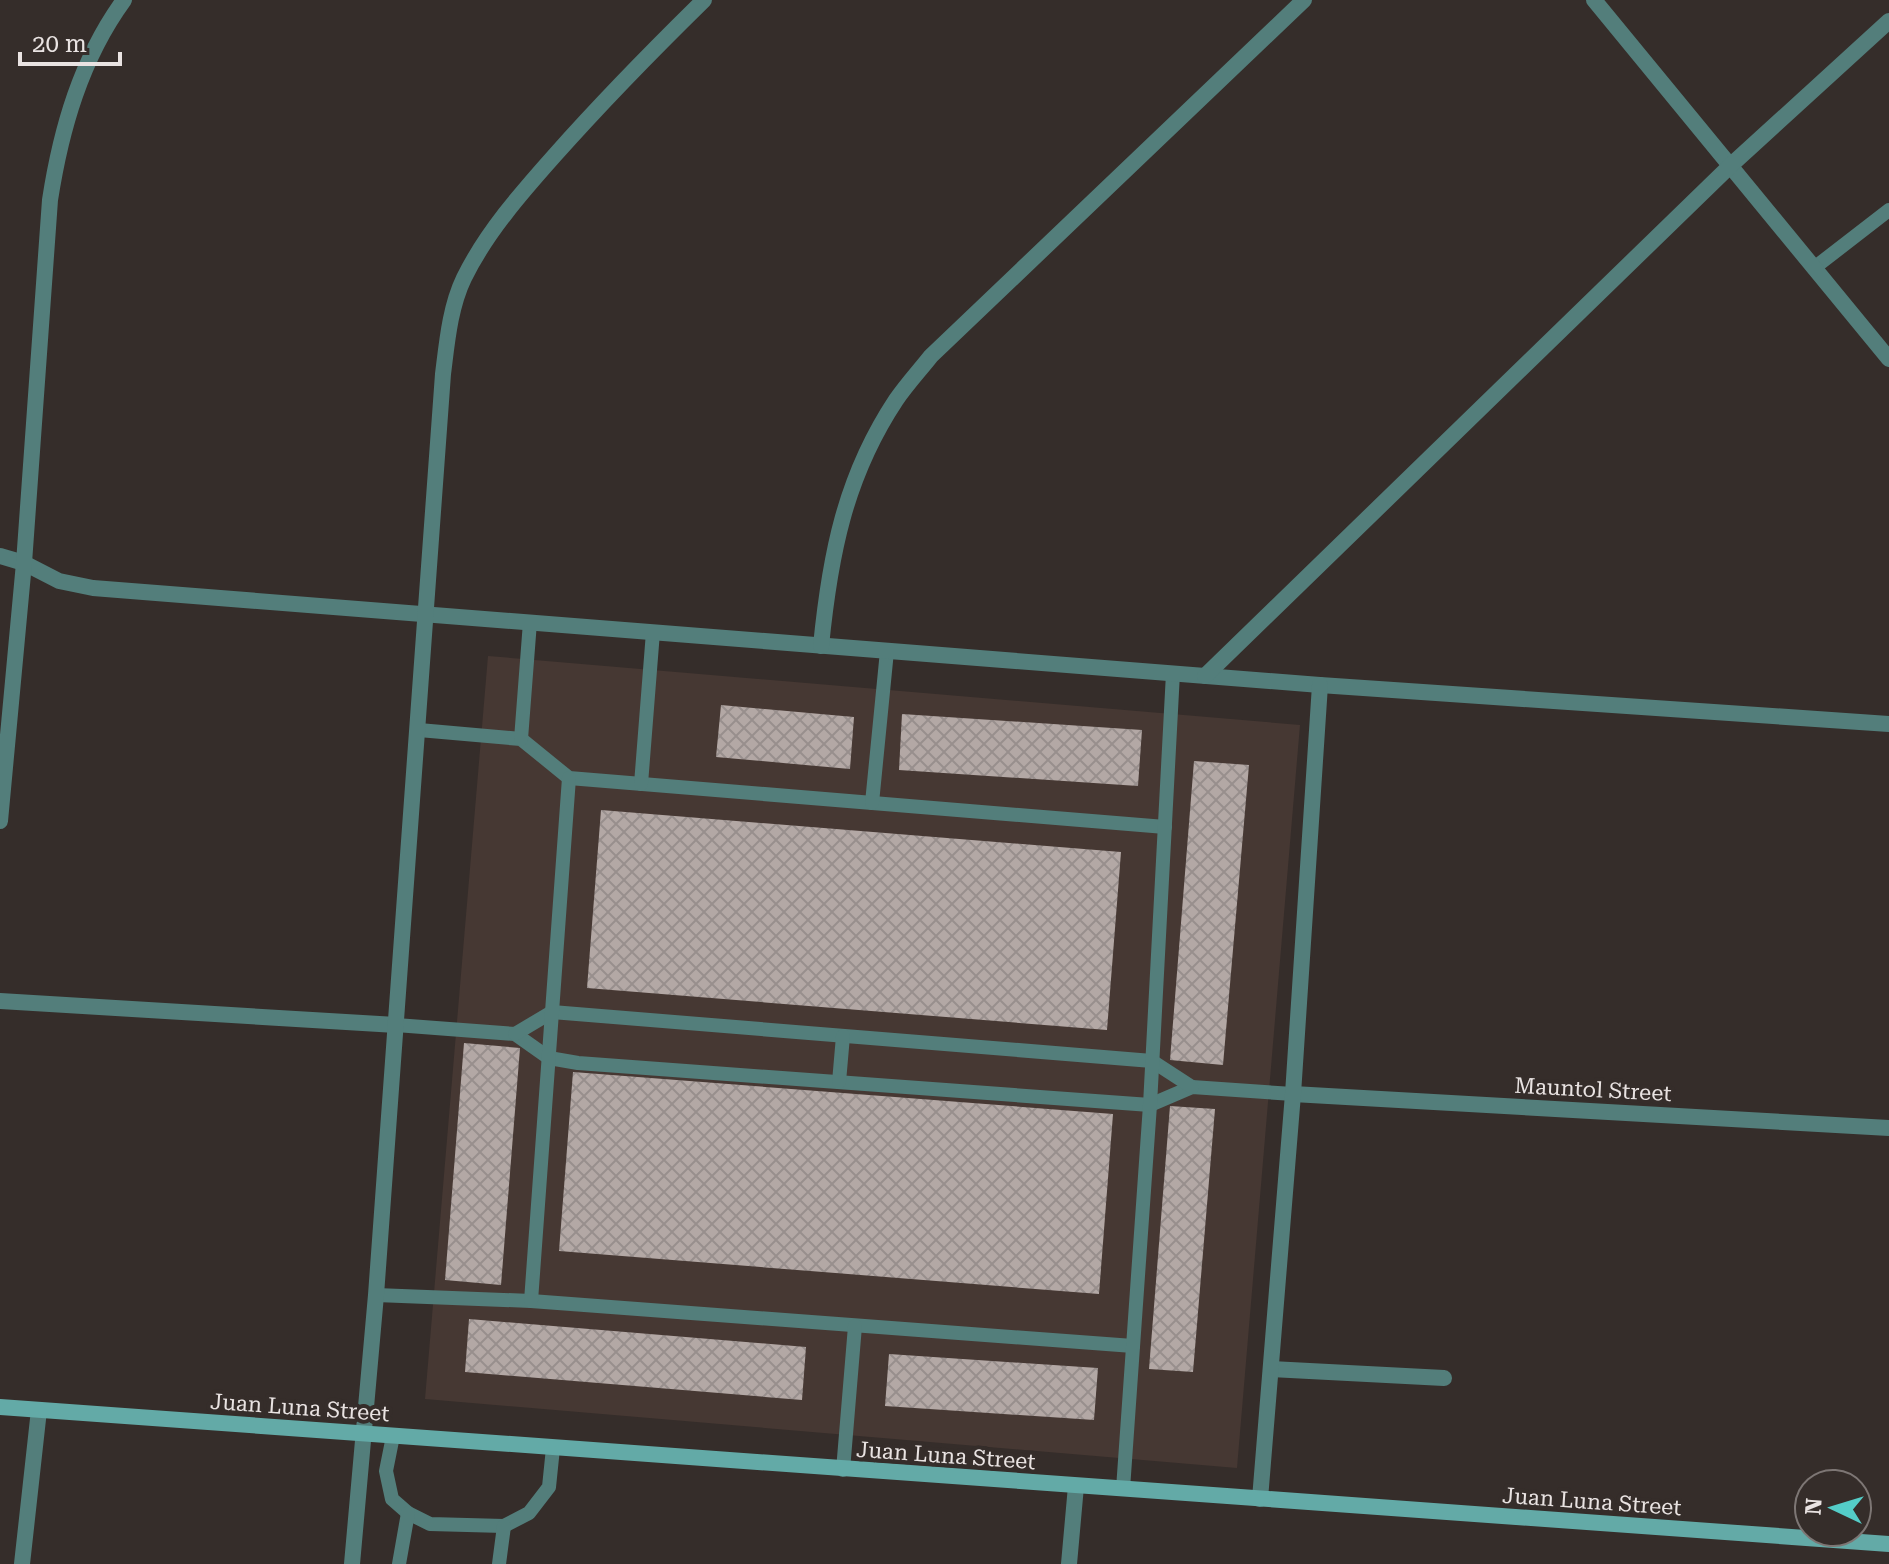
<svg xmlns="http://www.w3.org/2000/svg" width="1889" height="1564" viewBox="0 0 1889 1564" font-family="'Roboto Serif',serif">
  <defs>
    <pattern id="building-cross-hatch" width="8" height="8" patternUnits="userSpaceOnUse" patternTransform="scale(2)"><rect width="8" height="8" fill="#b3a8a5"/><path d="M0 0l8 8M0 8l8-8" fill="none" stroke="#988f8d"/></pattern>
  </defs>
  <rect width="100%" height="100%" fill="#352d2a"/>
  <polygon fill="#463833" points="488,656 1300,725 1237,1468 425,1399"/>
  <g fill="url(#building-cross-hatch)">
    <polygon points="721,705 854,717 850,769 716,757"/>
    <polygon points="902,714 1142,730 1138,786 899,770"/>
    <polygon points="1194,761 1249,765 1223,1065 1170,1060"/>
    <polygon points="601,810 1121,852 1107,1030 587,988"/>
    <polygon points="464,1043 520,1048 501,1285 445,1280"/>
    <polygon points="573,1072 1113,1114 1099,1294 559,1251"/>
    <polygon points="1170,1106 1215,1109 1193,1372 1149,1369"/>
    <polygon points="469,1319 806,1347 802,1400 465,1372"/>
    <polygon points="889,1354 1098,1368 1094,1420 885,1406"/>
  </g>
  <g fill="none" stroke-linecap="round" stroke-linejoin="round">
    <g stroke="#537e7b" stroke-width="14">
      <polyline points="1814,268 1889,210"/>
      <polyline points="419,730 521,739 569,778 1165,827"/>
      <polyline points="521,739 530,622"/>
      <polyline points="641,784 653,632"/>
      <polyline points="872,803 887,651"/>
      <polyline points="396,1025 515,1034 549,1058 578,1063 1150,1105 1192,1087 1293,1094"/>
      <polyline points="515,1034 552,1012 1152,1061 1192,1087"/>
      <polyline points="839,1082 843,1036"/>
      <polyline points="376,1295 531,1301 1133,1346"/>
      <polyline points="531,1301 569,778"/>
      <polyline points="393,1436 386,1471 392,1499 408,1513 430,1524 504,1526 529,1513 549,1487 553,1448"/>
      <polyline points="843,1470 855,1326"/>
      <polyline points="1123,1489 1150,1105 1173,673"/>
      <polyline points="399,1564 408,1513"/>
      <polyline points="499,1564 504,1526"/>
    </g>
    <g stroke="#537e7b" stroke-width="16">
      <polyline points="1594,0 1889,359"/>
      <polyline points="0,556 24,563 59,581 93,588 1320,685 1889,724"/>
      <path d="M821,646C830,555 845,477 896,400C907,384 920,370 931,356L1304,0"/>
      <polyline points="1205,676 1730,166 1889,21"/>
      <path d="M0,821L24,563L50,200C61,129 81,59 124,0"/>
      <polyline points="0,1001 396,1025"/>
      <polyline points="1293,1094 1889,1128"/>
      <polyline points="1271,1369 1444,1378"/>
      <polyline points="1260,1499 1293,1094 1320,685"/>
      <polyline points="22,1564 39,1410"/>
      <path d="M352,1564L376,1295L443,374C447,342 450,307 464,278C486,233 522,192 555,155C603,101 653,50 704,0"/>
      <polyline points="1069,1564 1076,1486"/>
    </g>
    <polyline stroke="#63aaa7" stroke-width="16" points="0,1407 1889,1544"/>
  </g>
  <g text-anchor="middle" stroke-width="8" stroke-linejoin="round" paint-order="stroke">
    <g font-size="22" fill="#e9e3e2" stroke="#352d2a">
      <text transform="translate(1593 1089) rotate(3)" y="8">Mauntol Street</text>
      <text transform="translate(300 1407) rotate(4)" y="8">Juan Luna Street</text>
      <text transform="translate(946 1455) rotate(4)" y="8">Juan Luna Street</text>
      <text transform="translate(1592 1501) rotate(4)" y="8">Juan Luna Street</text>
    </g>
  </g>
  <g transform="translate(1833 1508) rotate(274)"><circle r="38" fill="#352d2a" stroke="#7d7674" stroke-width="2"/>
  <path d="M0-6L14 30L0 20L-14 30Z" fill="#54cdc8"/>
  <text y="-12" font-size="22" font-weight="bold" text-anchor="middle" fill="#e9e3e2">N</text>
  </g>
  <path d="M20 52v12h100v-12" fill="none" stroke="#e9e3e2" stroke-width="4"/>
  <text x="32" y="52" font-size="24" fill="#e9e3e2" stroke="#352d2a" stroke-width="6" paint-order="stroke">20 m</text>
</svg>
